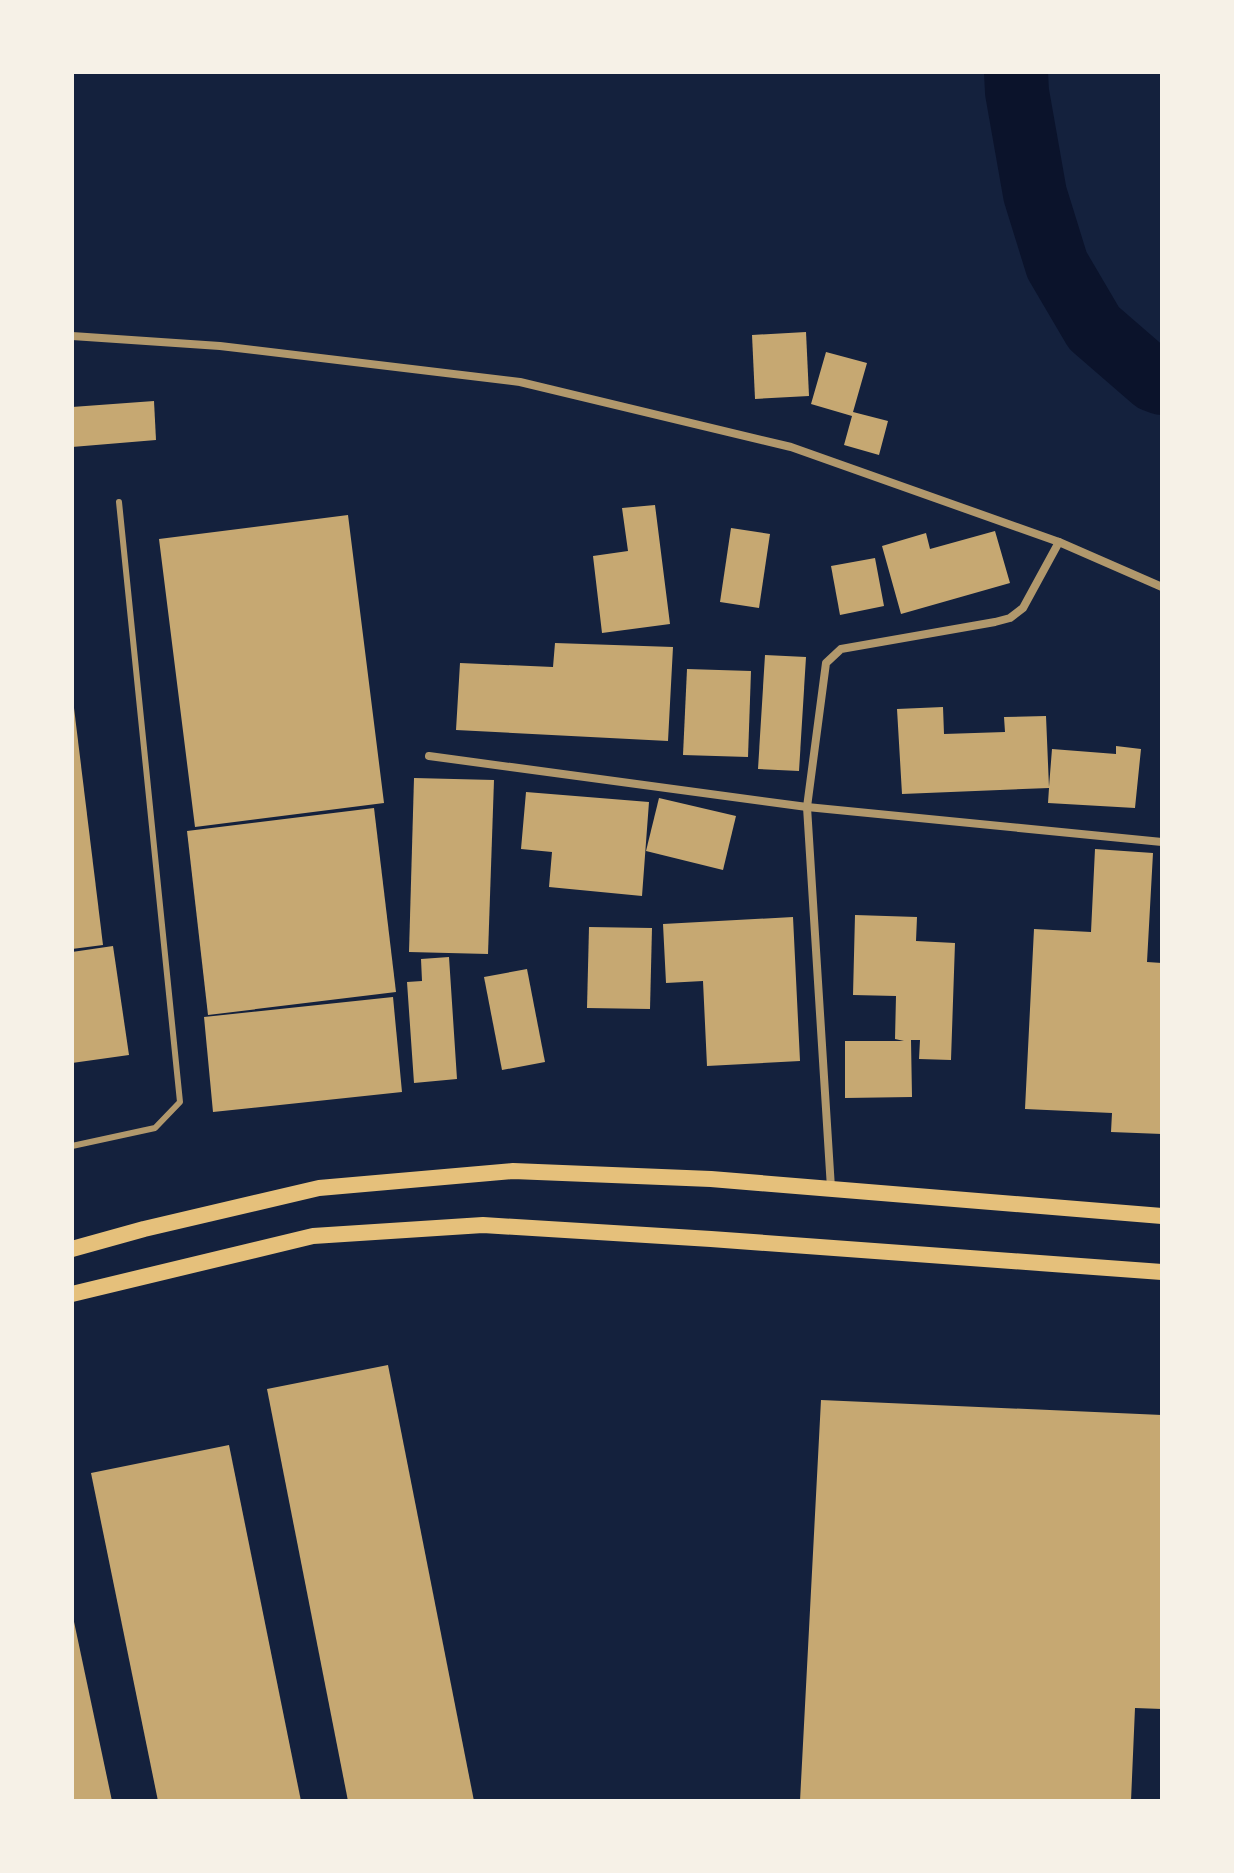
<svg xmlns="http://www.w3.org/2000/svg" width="1234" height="1873" viewBox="0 0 1234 1873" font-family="'Nunito Sans',sans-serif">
  <rect width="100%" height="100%" fill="#14213d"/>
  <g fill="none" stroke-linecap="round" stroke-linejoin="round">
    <polyline stroke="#0b132b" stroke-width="64" points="1016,72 1017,92 1035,194 1057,265 1094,328 1154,380 1162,383"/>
  </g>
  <g fill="#c6a872">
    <polygon points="806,332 809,396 755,399 752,335"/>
    <polygon points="826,352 867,363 853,412 888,421 879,455 844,445 852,416 811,404"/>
    <polygon points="154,401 156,440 72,447 72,407"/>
    <polygon points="655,505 670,624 602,633 593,556 628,551 622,508"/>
    <polygon points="348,515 384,803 195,827 159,539"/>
    <polygon points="731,528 770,534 759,608 720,602"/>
    <polygon points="995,531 1010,583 901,614 882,546 926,533 930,549"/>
    <polygon points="875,558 884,606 840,615 831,566"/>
    <polygon points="555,643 673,647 668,741 456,730 460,663 553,667"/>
    <polygon points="765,655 806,657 799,771 758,769"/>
    <polygon points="687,669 751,671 748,757 683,755"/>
    <polygon points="943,707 944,734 1005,732 1004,717 1046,716 1049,787 1052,749 1116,754 1116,746 1141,749 1135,808 1048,803 1049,788 902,794 897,709"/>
    <polygon points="72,708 74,708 103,945 72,949"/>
    <polygon points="414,778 494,780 488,954 409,952"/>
    <polygon points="526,792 649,802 642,896 549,887 552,852 521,849"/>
    <polygon points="659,798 736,816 723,870 646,851"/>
    <polygon points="374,808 396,992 208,1015 187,831"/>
    <polygon points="1095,849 1153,853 1147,962 1162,963 1162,1134 1111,1132 1112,1113 1025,1109 1034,929 1091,932"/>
    <polygon points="855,915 917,917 916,941 955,943 951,1060 919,1059 920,1040 911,1040 912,1097 845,1098 845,1041 904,1041 895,1039 896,996 853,995"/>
    <polygon points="793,917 800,1061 707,1066 703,981 666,983 663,924"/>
    <polygon points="589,927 652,928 650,1009 587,1008"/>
    <polygon points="113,946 129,1055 72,1063 72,952"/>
    <polygon points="449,957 457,1079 414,1083 407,982 422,981 421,959"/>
    <polygon points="527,969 545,1062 502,1070 484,977"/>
    <polygon points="393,997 402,1092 213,1112 204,1017"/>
    <polygon points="388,1365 474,1801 348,1801 267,1389"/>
    <polygon points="821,1400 1162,1415 1162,1709 1135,1708 1131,1801 800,1801"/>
    <polygon points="229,1445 301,1801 158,1801 91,1473"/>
    <polygon points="72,1617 73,1617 112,1801 72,1801"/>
  </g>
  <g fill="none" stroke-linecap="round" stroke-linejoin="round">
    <polyline stroke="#b1986c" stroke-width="6" points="72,1146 155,1128 180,1102 119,502"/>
    <g stroke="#b1986c" stroke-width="8">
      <polyline points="72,336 220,346 520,382 791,447 1059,542 1162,587"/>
      <polyline points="429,756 807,807 1162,842"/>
      <polyline points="831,1188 807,807 826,663 841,649 995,622 1010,618 1023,608 1059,542"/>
    </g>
    <g stroke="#e5c07b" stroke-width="16">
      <polyline points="72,1249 144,1229 319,1188 513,1171 711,1179 1162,1216"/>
      <polyline points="72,1294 313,1236 483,1225 711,1239 1162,1272"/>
    </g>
  </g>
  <rect width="1234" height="1873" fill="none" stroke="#f6f1e7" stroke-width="148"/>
</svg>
